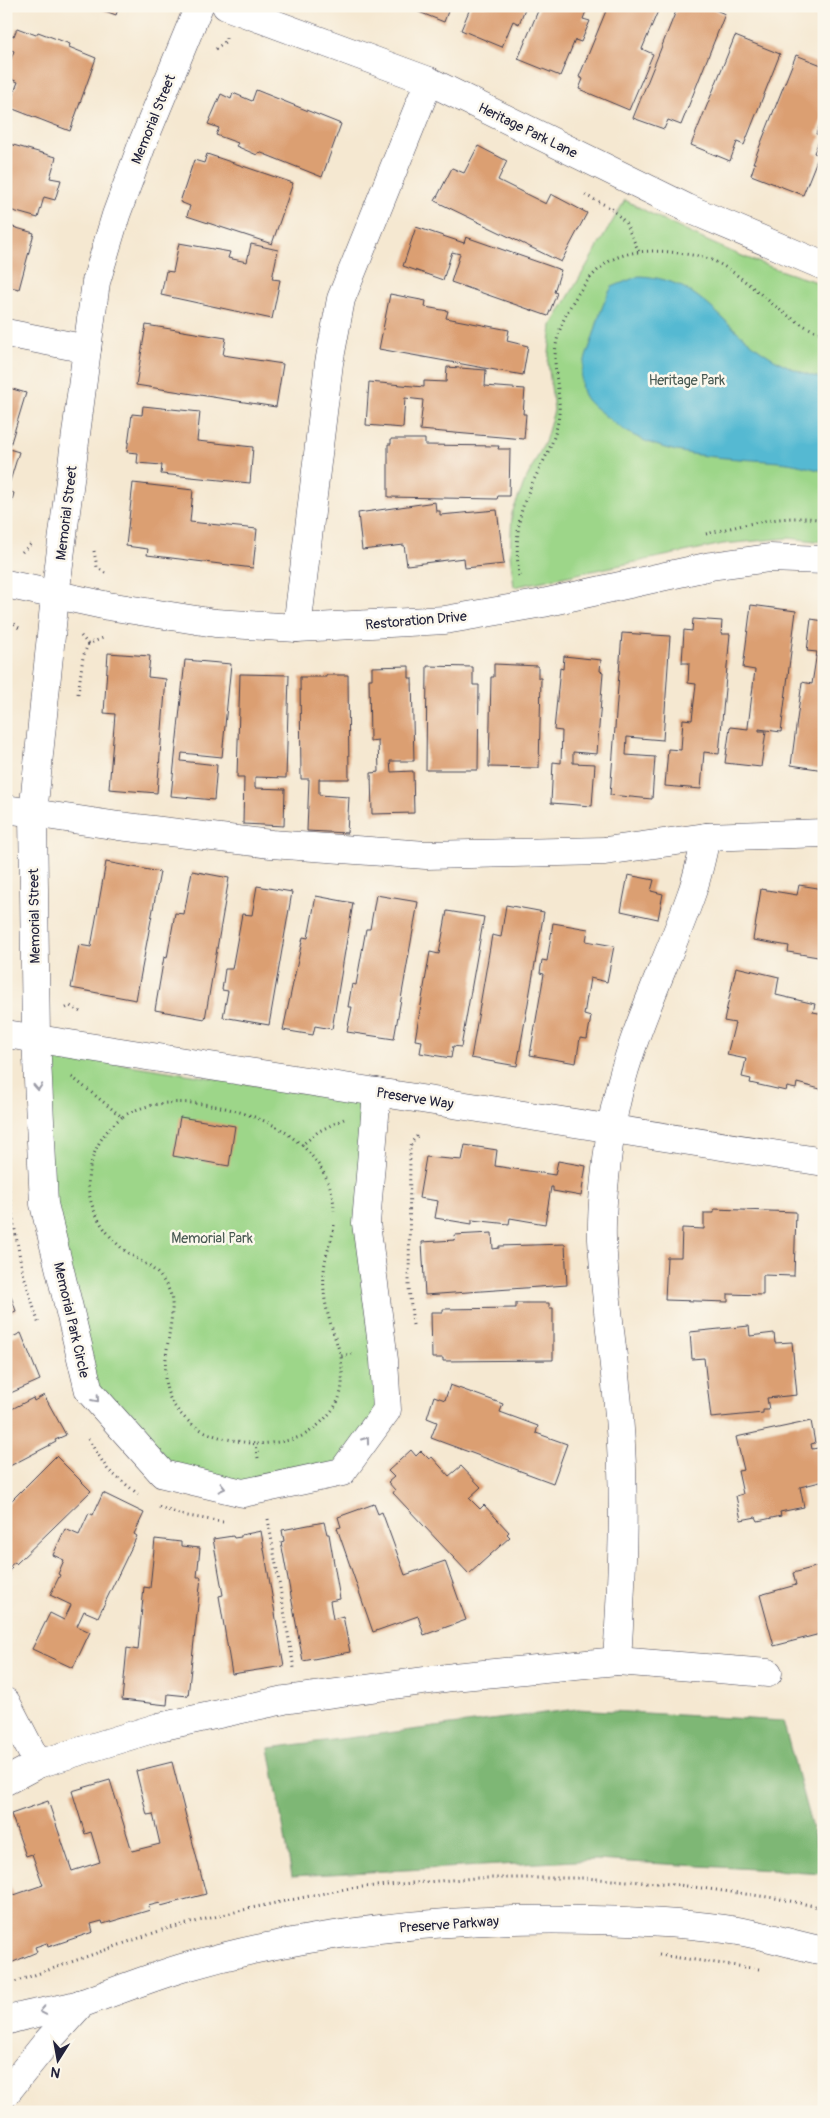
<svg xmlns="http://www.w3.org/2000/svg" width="830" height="2118" viewBox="0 0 830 2118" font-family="Pangolin,sans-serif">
  <rect width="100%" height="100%" fill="#fbf7ec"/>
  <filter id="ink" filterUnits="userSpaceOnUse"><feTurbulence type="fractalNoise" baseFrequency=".02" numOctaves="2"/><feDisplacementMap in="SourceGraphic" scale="10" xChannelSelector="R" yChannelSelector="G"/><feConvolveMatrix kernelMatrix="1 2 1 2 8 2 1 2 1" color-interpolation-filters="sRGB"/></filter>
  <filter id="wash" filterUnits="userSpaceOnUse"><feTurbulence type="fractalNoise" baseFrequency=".0096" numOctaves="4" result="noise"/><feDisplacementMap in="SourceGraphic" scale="20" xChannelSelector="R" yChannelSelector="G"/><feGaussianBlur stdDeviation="1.12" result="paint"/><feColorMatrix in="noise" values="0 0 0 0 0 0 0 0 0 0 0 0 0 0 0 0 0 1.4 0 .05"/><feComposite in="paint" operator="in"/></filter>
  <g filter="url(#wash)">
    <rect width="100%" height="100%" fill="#f5e8d1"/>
    <g fill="#9dd689" stroke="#607c62">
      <path d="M625,200C688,234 755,265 824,284V542L789,538L723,544L514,587L510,554L512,513L526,479L545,442L554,410L548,363L552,325Z"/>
      <polygon points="41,1051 376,1104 366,1223 387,1410 342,1472 243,1493 153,1463 85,1376 44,1204"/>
    </g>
    <polygon fill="#7eb775" stroke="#506c58" points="577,1709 783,1721 824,1873 595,1860 292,1876 269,1748"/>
    <path fill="#54b9d2" stroke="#3b6e86" d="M639,276C690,278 710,309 746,339C768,358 795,372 824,379V471C809,468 794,463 779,462C715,456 654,460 603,414C597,409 588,403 584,395C576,379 587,355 592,340C598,321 602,303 612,287Z"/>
    <g id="blocks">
      <g fill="#db9f72">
        <polygon points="92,6 119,6 116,15"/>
        <polygon points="416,6 450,6 444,22 414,10"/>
        <polygon points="471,6 526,6 519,24 513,21 502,47 461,30"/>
        <polygon points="540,6 588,6 583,19 590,21 581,42 575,40 560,76 518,59"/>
        <polygon points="608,6 660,6 642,49 653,54 629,110 579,89 583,79 579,77"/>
        <polygon points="678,6 706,6 725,14 681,125 668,120 664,129 633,118"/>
        <polygon points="17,28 36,35 38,32 70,44 69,47 96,58 70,131 8,107 18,82 6,77 6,71 14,51 6,48 6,33 14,36"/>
        <polygon points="735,36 780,54 744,145 737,142 730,161 691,145"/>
        <polygon points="796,55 824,66 824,114 816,134 821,136 814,153 819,155 803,195 751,175 755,163 753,163"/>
        <polygon points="256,90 341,124 322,177 259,152 257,155 236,146 238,143 216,135 219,128 208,124 221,94 231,99 233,93 252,101"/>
        <polygon points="6,143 56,157 50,178 61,180 55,200 44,197 38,218 6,209"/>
        <polygon points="478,146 507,161 498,180 546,204 551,194 587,213 561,262 435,201 452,168 464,173"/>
        <polygon points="207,154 293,183 272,244 187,216 190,206 180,202 194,160 204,163"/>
        <polygon points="6,225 34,233 19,289 6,286"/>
        <polygon points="416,227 464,243 466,237 561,270 554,292 557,293 548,316 451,282 460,254 452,252 443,280 403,266"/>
        <polygon points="179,243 230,252 228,258 247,262 251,244 278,250 272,279 280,280 272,319 161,295 166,271 173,272"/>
        <polygon points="390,294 426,301 425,307 448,311 446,318 509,330 507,341 528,346 523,375 379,349"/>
        <polygon points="146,325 226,338 223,355 283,364 276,407 136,385"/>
        <polygon points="447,367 486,370 485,386 525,389 523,414 526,414 524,439 420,430 423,400 405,398 403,428 366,425 369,382 424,387 424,381 446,382"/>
        <polygon points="6,387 26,393 9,449 19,452 7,491 14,493 7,519"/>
        <polygon points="143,406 200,412 197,441 253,447 250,483 161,474 162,465 137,463 138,453 127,452 132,414 142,415"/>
        <polygon points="391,439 425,439 425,445 499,446 498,449 510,449 509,496 498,496 497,499 388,497 388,444 391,444"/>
        <polygon points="133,483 193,490 190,522 257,529 253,568 147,555 148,549 126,546"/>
        <polygon points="435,502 436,511 440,511 440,515 497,510 504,564 465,568 464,558 407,565 404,545 362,550 358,513"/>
        <polygon points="751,605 796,611 781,732 759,729 759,731 766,731 761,767 725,763 730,727 748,729 748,727 755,670 743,668"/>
        <polygon points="693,619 722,621 721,634 730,634 719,754 704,752 701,789 665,786 668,749 681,750 683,719 692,720 696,684 688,683 689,663 682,663 684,630 692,631"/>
        <polygon points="811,619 824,621 824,770 791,765 802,682 812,684 817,652 807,651"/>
        <polygon points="622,633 670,636 663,740 627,737 626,755 655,757 652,799 610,795"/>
        <polygon points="108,653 150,656 148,677 166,679 157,793 109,789 115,714 104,713"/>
        <polygon points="564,656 601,660 600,671 603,672 597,754 573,752 573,763 595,764 592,806 551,803 553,762 561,763 562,731 554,730 560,668 563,669"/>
        <polygon points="185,660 231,664 222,757 182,753 181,761 217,765 214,800 171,796"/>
        <polygon points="494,664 538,666 538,678 541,678 539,768 489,767 491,677 494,677"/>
        <polygon points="409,666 409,678 412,678 414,761 390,761 391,772 413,771 414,813 372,814 371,773 379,772 378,740 370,741 369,679 372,679 372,667"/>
        <polygon points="427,666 473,667 473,685 479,685 478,770 426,770"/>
        <polygon points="240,674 289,675 286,778 255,777 255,788 285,789 284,826 243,824 244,777 237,777"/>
        <polygon points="326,675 348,675 349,779 319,779 319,795 349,797 347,833 307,831 309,779 301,779 300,677 326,677"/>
        <polygon points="106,862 160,872 136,1000 71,988 79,945 91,947"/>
        <polygon points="192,871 229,878 205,1019 155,1010 164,957 167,958 175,913 184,914"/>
        <polygon points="628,875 654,880 651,891 663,894 658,919 621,911"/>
        <polygon points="799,885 824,889 824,958 788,952 789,946 753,940 761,889 797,895"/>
        <polygon points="257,886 292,892 269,1025 223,1017 228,991 222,990 225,969 232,969 242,914 252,915"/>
        <polygon points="376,895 418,902 394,1039 347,1032 352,1007 348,1007 352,984 356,985 366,929 370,929"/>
        <polygon points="316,896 353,903 332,1029 315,1026 313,1035 283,1030 303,937 308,938"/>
        <polygon points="506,905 544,912 517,1066 471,1058 492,935 501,937"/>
        <polygon points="447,911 484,917 461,1047 453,1046 451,1058 420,1053 422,1041 415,1040 430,952 439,954"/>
        <polygon points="553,923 588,929 586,941 614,946 607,982 590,978 584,1015 591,1017 587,1039 580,1038 576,1063 530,1055 544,974 540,973 542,960 547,961"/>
        <polygon points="736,967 779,977 776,995 815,1004 813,1012 824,1014 824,1090 797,1083 796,1089 787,1087 786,1091 750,1083 751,1079 742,1077 746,1059 727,1055 735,1023 724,1021"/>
        <polygon points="180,1117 235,1126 229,1166 173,1156"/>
        <polygon points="465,1145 497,1150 495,1166 555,1175 558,1161 586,1166 581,1196 553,1191 553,1187 551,1187 545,1224 510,1218 509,1224 472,1220 472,1224 435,1218 438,1201 419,1198 426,1157 462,1160"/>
        <polygon points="714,1209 796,1212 794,1276 763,1275 763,1295 728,1294 728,1302 665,1300 667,1257 681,1257 682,1228 704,1229 704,1213 714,1213"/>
        <polygon points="492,1233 493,1249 499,1248 499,1246 565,1244 567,1285 425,1295 422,1242 455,1240 454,1235"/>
        <polygon points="6,1282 16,1311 6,1315"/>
        <polygon points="516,1303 549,1303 549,1308 553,1308 553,1360 443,1361 443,1358 432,1358 431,1312 443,1312 443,1309 516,1308"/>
        <polygon points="749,1326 750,1336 774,1333 775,1343 792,1342 797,1395 767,1398 769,1410 763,1410 763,1413 711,1418 704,1358 692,1359 690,1332"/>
        <polygon points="21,1333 40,1380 6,1395 6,1340"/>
        <polygon points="450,1385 503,1404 500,1412 538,1426 536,1433 567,1444 553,1483 431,1438 437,1422 427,1418 434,1396 445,1400"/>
        <polygon points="44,1395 66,1435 55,1440 56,1442 6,1468 6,1412 33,1398 34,1401"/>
        <polygon points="811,1421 815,1443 811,1444 812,1449 824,1447 824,1481 800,1487 804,1507 780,1512 781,1516 758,1521 756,1517 741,1520 736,1496 743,1494 738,1471 744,1470 736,1437"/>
        <polygon points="411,1450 416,1456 421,1451 429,1459 432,1457 449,1476 461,1466 481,1487 469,1498 480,1509 484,1505 509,1532 507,1534 510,1537 469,1574 393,1493 395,1490 388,1482 394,1477 388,1471"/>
        <polygon points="56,1456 91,1491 16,1564 15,1562 10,1566 12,1568 6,1574 6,1506"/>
        <polygon points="103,1493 144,1513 134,1534 137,1536 98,1617 84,1611 77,1626 90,1632 73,1668 32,1649 50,1613 64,1620 71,1605 50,1595 60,1575 58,1574 64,1560 53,1555 65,1529 79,1535 89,1513 93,1515"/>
        <polygon points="374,1504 378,1514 382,1512 405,1575 445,1561 466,1620 424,1635 418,1616 373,1632 337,1528 341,1527 338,1517"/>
        <polygon points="324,1522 327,1534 329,1534 340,1599 330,1601 333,1619 343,1616 350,1652 303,1661 281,1542 284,1541 282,1530"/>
        <polygon points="261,1531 284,1666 232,1674 219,1596 223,1595 213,1539 233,1536 234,1538 241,1537 241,1535"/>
        <polygon points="155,1539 181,1542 181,1546 200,1548 197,1577 201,1577 188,1696 168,1694 167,1705 122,1700 127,1648 138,1650 144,1587 150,1588"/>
        <polygon points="823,1565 824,1633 774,1646 760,1595 796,1585 793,1573"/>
        <polygon points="172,1762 206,1894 161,1906 160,1903 148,1906 150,1910 103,1924 102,1921 91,1924 93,1932 48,1947 47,1943 35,1947 37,1952 6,1965 6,1876 14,1895 43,1885 32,1854 26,1856 11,1814 48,1801 72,1871 100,1862 91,1832 85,1834 72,1791 110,1780 132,1851 160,1844 153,1814 147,1815 136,1771"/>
      </g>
    </g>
  </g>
  <g filter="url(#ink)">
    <use href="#blocks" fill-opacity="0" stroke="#424052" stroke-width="1"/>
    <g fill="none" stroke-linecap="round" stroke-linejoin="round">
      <defs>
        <g id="minor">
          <polyline points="199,6 143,142 116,215 96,282 87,349 55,596 33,814 36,1038 44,1204 89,1391 163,1474 243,1493 342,1472 387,1410 384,1360 366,1223 377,1092"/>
          <polyline points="226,6 429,81 687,208 824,266"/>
          <polyline points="6,333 87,349"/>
          <polyline points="6,584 108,606 215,623 297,628 445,620 543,603 711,566 769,558 824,560"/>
          <polyline points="297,628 329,363 341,299 429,81"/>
          <polyline points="6,809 119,826 271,844 426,855 605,851 706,837 824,833"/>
          <polyline points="6,1034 824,1162"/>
          <path d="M617,1661C622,1579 626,1498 619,1416C614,1357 605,1299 602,1239C601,1204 606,1165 611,1130C623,1048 664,972 691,895C698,876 702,856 706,837"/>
          <polyline points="6,1702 38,1764 6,1781"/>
          <polyline points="38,1764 159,1727 284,1700 453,1677 617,1661 768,1673"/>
          <path d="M6,2021C32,2012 58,2011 83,2003C116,1991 149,1978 182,1968C315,1929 455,1917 592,1920C641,1921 690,1923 738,1931C767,1936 795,1945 824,1951"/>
          <polyline points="6,2093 46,2043 82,2003"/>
        </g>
      </defs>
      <use href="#minor" stroke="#424052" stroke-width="29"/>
      <g stroke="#424052" stroke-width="3" stroke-dasharray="1 4" stroke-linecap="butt">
        <polyline points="216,49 226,41 226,38"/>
        <polyline points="585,195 611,208 625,222 639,252"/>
        <path d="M706,534C743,525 785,513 824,520"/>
        <polyline points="94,551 97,567 105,573"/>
        <polyline points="22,552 31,544"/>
        <path d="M519,576C516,551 516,522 526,498C537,469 556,446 559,414C561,387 550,365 558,336C565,309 591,267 618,257C636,250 658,250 678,253C691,255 706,256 718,263C755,283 782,321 824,334"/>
        <polyline points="7,617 19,628 21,627"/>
        <polyline points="81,636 88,644 103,638"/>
        <polyline points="78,694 83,657 88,644"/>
        <polyline points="66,1008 70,1006 82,1013"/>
        <path d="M72,1077L122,1117C164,1090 235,1105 277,1127C286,1132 294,1139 302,1145L319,1131L344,1119"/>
        <path d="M122,1117C106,1129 97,1143 91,1163C81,1196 99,1229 124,1250C144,1265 156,1265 169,1290C175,1303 171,1321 169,1335C167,1348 165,1363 165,1376C165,1387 169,1399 176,1408C197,1436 224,1439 256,1444"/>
        <path d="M302,1145C320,1164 334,1184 334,1211"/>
        <polyline points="6,1170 14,1225 22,1269 39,1325"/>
        <path d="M334,1225C333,1238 327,1250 325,1262C320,1301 330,1321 341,1356L352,1354"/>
        <polyline points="413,1325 409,1288 410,1150 412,1142 419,1134"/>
        <polyline points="88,1439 108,1470 138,1494"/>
        <path d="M258,1458L256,1444C271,1443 288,1442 302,1436C314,1431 335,1411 339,1398C344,1386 342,1369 341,1356"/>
        <polyline points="159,1507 182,1515 223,1522"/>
        <polyline points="268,1519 294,1668"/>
        <polyline points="659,1955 759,1969"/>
        <polyline points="6,1985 162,1930 251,1908 350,1888 476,1878 583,1878 672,1884 775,1898 824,1908"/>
        <polyline points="784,2112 791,2109 798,2112"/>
      </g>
      <use href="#minor" stroke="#fff" stroke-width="28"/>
    </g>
    <defs><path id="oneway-chevron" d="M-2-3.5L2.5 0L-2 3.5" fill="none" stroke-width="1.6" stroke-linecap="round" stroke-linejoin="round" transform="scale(1.25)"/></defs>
    <g stroke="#9c9ca7">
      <use href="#oneway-chevron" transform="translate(38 1087) rotate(87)"/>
      <use href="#oneway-chevron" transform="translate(96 1399) rotate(49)"/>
      <use href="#oneway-chevron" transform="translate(366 1440) rotate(-54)"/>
      <use href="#oneway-chevron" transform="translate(222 1488) rotate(13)"/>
      <use href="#oneway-chevron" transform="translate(43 2011) rotate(169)"/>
    </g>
  </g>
  <g text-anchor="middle" stroke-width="5" stroke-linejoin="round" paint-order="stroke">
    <g font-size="14" fill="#22223b" stroke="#fbf7ec">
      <text transform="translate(153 119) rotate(-68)" y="5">Memorial Street</text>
      <text transform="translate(528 130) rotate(26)" y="5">Heritage Park Lane</text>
      <text transform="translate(66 513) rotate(-83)" y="5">Memorial Street</text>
      <text transform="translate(416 620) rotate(-5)" y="5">Restoration Drive</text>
      <text transform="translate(34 916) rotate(-91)" y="5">Memorial Street</text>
      <text transform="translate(415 1098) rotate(9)" y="5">Preserve Way</text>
      <text transform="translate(72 1320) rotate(77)" y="5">Memorial Park Circle</text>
      <text transform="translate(449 1924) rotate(-4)" y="5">Preserve Parkway</text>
    </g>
    <g font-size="14" fill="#475852" stroke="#fbf7ec">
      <text x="687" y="385">Heritage Park</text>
      <text x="212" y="1243">Memorial Park</text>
    </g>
  </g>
  <rect width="830" height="2118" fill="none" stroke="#fbf7ec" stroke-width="25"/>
  <g transform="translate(58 2060) rotate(191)" stroke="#fbf7ec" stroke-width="4" paint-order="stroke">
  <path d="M0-4L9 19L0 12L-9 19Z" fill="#22223b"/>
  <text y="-8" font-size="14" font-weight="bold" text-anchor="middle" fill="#22223b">N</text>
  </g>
</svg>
